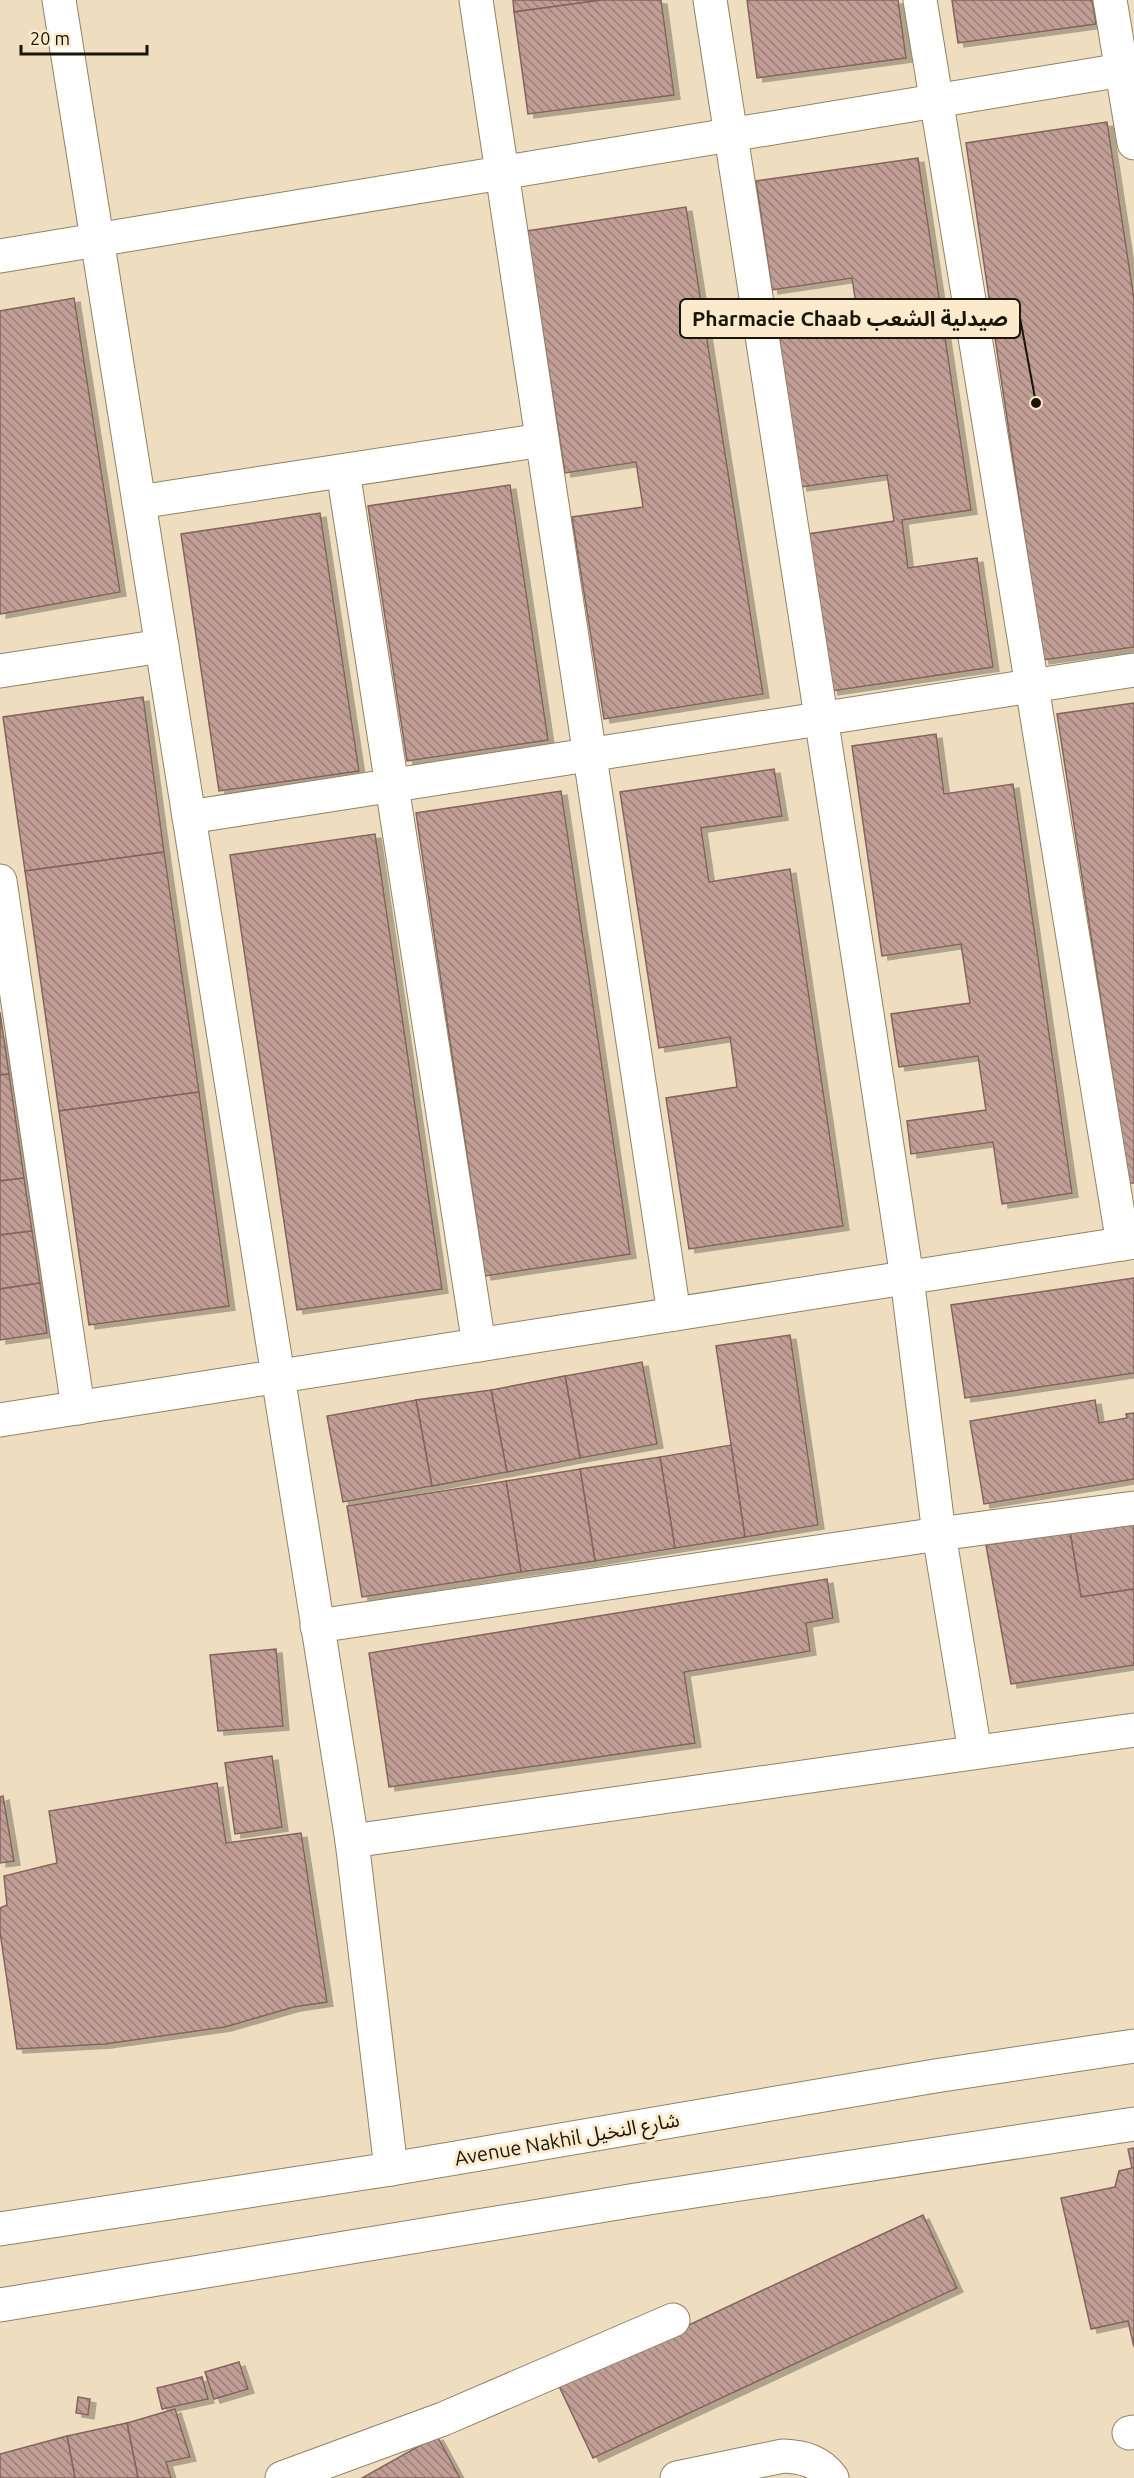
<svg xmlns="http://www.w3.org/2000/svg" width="1134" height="2478" viewBox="0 0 1134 2478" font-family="Ubuntu,'Noto Sans Arabic',sans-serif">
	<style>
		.building { fill: url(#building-back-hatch); stroke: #84645c; stroke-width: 1.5; filter: url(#shadow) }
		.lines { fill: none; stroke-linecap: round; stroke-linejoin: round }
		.street-casing { stroke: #908266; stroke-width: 35 }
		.secondary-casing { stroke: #908266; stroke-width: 35 }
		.street { stroke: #fff; stroke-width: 33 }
		.secondary { stroke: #fff; stroke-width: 33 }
		.labels { text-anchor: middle; stroke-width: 6; stroke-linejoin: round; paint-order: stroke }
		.street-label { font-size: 20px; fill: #1a1409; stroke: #fbebcc }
		.leader { fill: none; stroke: #1a1409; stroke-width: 2 }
		.callout-dot { fill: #1a1409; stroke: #fbebcc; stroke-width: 2 }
		.callout { fill: #fbebcc; stroke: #1a1409; stroke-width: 2 }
		.callout-label { font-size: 21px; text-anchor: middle; font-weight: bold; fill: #1a1409 }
	</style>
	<defs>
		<pattern id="building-back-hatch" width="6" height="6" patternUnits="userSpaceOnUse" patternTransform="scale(1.5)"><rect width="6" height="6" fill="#c19e95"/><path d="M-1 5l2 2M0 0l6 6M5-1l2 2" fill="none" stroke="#9c8078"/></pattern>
		<filter id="shadow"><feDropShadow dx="6" dy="4" stdDeviation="0" flood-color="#0004"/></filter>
	</defs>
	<rect width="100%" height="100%" fill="#eedebf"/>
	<!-- building -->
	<g class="building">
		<path d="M513 0H602L514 12Z"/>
		<path d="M602 0H661L674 95 528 114 514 12Z"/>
		<path d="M747 0H898L906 58 757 78Z"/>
		<path d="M952 0H1092L1096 24 958 43Z"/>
		<path d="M1107 122 1134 299V647L1043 660 966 143Z"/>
		<path d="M918 158 971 510 902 520 908 568 977 558 993 667 832 691 808 534 894 521 887 475 801 487 779 336 859 324 852 278 772 290 756 181Z"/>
		<path d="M686 207 763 694 604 719 572 517 643 507 636 462 565 473 527 231Z"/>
		<path d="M74 298 120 592 0 614V311Z"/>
		<path d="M510 485 548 740 407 761 368 506Z"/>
		<path d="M320 513 359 771 219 791 181 534Z"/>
		<path d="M143 697 164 852 25 871 3 717Z"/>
		<path d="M1134 703V1183H1129L1057 714Z"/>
		<path d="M936 734 944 794 1013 784 1072 1193 1002 1204 993 1142 911 1154 907 1121 986 1110 978 1056 899 1067 891 1014 970 1003 961 944 882 956 852 746Z"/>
		<path d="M774 769 782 816 701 828 709 882 790 869 843 1226 689 1249 666 1098 737 1087 730 1037 659 1048 620 792Z"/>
		<path d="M561 791 630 1254 485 1276 416 813Z"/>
		<path d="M375 834 442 1289 297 1310 230 855Z"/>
		<path d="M164 852 199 1092 59 1111 25 871Z"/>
		<path d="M0 1012 9 1074 0 1075Z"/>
		<path d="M9 1074 24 1178 0 1181V1075Z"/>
		<path d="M199 1092 229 1306 89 1325 59 1111Z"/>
		<path d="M24 1178 32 1231 0 1235V1181Z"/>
		<path d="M32 1231 40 1283 0 1289V1235Z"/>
		<path d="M1134 1278V1373L965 1398 951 1305Z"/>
		<path d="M40 1283 47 1333 0 1340V1289Z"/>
		<path d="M790 1335 818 1525 745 1537 716 1346Z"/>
		<path d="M642 1362 657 1444 580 1458 565 1376Z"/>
		<path d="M565 1376 580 1458 507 1472 491 1390Z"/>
		<path d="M491 1390 507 1472 432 1486 416 1400Z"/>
		<path d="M416 1400 432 1486 343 1502 327 1416Z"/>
		<path d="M1095 1400 1099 1423 1127 1418 1126 1414 1134 1413V1479L984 1504 970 1421Z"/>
		<path d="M731 1445 745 1537 675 1548 660 1457Z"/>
		<path d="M660 1457 675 1548 595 1561 580 1469Z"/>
		<path d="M580 1469 595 1561 521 1572 506 1481Z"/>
		<path d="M506 1481 521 1572 362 1597 347 1506Z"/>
		<path d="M1134 1523V1589L1081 1597 1070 1532Z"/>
		<path d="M1070 1532 1081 1597 1134 1589V1665L1011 1684 986 1545Z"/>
		<path d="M827 1579 833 1618 806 1623 810 1651 684 1672 695 1743 389 1787 369 1653Z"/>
		<path d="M276 1649 283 1726 218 1731 210 1655Z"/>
		<path d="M272 1756 282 1827 235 1834 225 1763Z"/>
		<path d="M217 1783 226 1843 301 1833 327 2002 294 2007 225 2027 105 2044 17 2049 0 1932V1908L7 1905 4 1876 57 1863 49 1811Z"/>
		<path d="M3 1796 14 1861 0 1863V1797Z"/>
		<path d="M1134 2148V2347L1128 2321 1091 2329 1061 2198 1115 2187 1119 2171 1132 2168 1128 2149Z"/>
		<path d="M923 2215 957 2288 593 2458 559 2386Z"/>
		<path d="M239 2362 248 2389 214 2399 205 2372Z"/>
		<path d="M202 2377 208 2399 162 2409 157 2388Z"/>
		<path d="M78 2397 90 2399 88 2415 76 2413Z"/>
		<path d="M175 2409 190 2457 166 2462 171 2478H138L127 2423Z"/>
		<path d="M127 2423 138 2478H75L67 2436Z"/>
		<path d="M67 2436 75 2478H0V2454Z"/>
		<path d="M437 2436 460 2478H362Z"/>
	</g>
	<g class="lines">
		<defs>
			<g id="street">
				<path d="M59 0 352 1841 391 2169"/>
				<path d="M476 0 674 1314"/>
				<path d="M710 0 867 1014 907 1278 939 1534 975 1752"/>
				<path d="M920 0 1123 1244"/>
				<path d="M1110 0 1134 143"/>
				<path d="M0 256 1134 68"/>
				<path d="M343 471 479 1345"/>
				<path d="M139 502 542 440"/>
				<path d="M0 671 162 646"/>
				<path d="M189 817 1134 670"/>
				<path d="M0 881 78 1408"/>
				<path d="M0 1420 1134 1242"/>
				<path d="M317 1626 939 1534 1134 1508"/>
				<path d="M352 1841 1134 1730"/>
				<path d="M1129 2433 1134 2432"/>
				<path d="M282 2478 443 2419 673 2320"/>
				<path d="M677 2478 783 2456C804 2457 819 2461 832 2478"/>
			</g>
			<g id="secondary">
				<path d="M0 2229 391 2169 935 2076 1134 2046"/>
				<path d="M0 2305 642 2199 1134 2124"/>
			</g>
		</defs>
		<!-- street casing -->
		<use href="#street" class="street-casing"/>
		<!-- secondary casing -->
		<use href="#secondary" class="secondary-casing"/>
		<!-- street -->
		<use href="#street" class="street"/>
		<!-- secondary -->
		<use href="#secondary" class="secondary"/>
	</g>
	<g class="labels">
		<!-- street labels -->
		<g class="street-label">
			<text transform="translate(567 2139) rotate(-10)" y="7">Avenue Nakhil شارع النخيل</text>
		</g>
	</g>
	<!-- callouts -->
	<path class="leader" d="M1036 403L1020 318"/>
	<circle class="callout-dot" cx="1036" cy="403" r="6"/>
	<rect class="callout" x="680" y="299" width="340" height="39" rx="6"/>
	<g class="callout-label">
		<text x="850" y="326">Pharmacie Chaab صيدلية الشعب</text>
	</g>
	<!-- scale -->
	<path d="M21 45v9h126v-9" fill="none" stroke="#1a1409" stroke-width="3"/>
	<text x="30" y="45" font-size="18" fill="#1a1409" stroke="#fbebcc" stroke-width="4.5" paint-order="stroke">20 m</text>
</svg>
